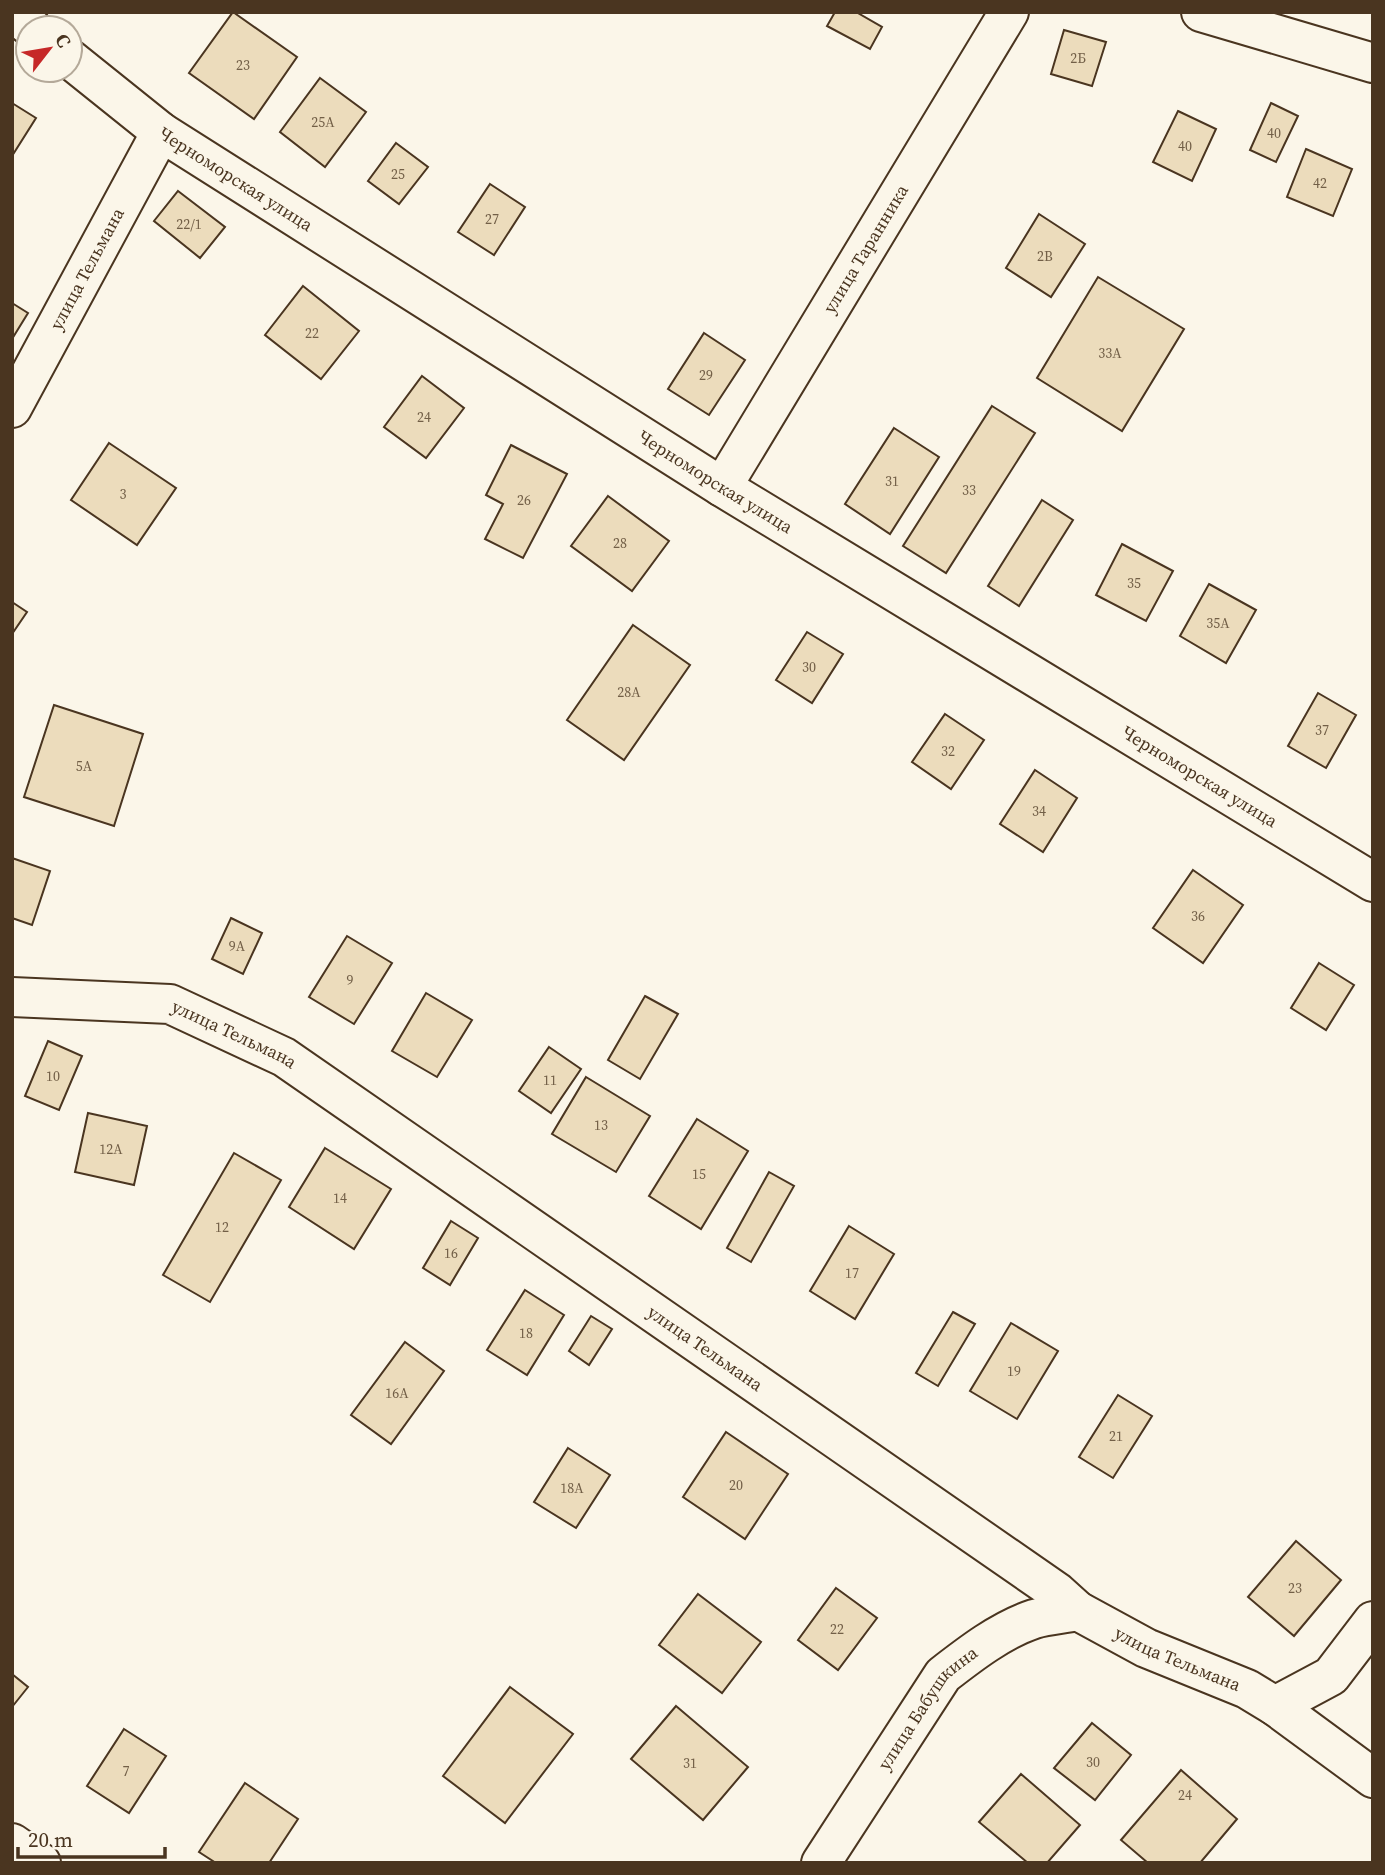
<svg xmlns="http://www.w3.org/2000/svg" width="1385" height="1875" viewBox="0 0 1385 1875" font-family="'Source Serif 4',serif">
	<style>
		.building { fill: #ecdcbc; stroke: #4a3520; stroke-width: 2 }
		.lines { fill: none; stroke-linecap: round; stroke-linejoin: round }
		.street-casing { stroke: #4a3520; stroke-width: 42 }
		.street { stroke: #fbf6e9; stroke-width: 38 }
		.labels { text-anchor: middle; stroke-width: 5; stroke-linejoin: round; paint-order: stroke }
		.number-label { font-size: 14px; fill: #725f47 }
		.street-label { font-size: 18px; fill: #4a3520; stroke: #fbf6e9 }
	</style>
	<rect width="100%" height="100%" fill="#fbf6e9"/>
	<!-- building -->
	<g class="building">
		<path d="M233 12 297 57 254 119 189 73Z"/>
		<path d="M835 12H856L882 27 870 49 827 26Z"/>
		<path d="M1064 30 1106 42 1092 86 1051 74Z"/>
		<path d="M320 78 366 112 325 167 280 132Z"/>
		<path d="M12 103 36 118 12 156Z"/>
		<path d="M1271 103 1298 116 1276 162 1250 150Z"/>
		<path d="M1178 111 1216 129 1192 181 1153 162Z"/>
		<path d="M396 143 428 167 399 204 368 181Z"/>
		<path d="M1306 149 1352 169 1333 216 1287 197Z"/>
		<path d="M490 184 525 207 494 255 458 232Z"/>
		<path d="M178 191 225 227 200 258 154 221Z"/>
		<path d="M1039 214 1085 244 1051 297 1006 268Z"/>
		<path d="M1098 277 1184 329 1122 431 1037 378Z"/>
		<path d="M303 286 359 331 321 379 265 335Z"/>
		<path d="M12 303 28 313 12 339Z"/>
		<path d="M704 333 745 360 709 415 668 389Z"/>
		<path d="M422 376 464 408 426 458 384 427Z"/>
		<path d="M992 406 1035 433 946 573 903 546Z"/>
		<path d="M894 428 939 457 890 534 845 504Z"/>
		<path d="M109 443 176 488 137 545 71 500Z"/>
		<path d="M511 445 567 474 523 558 485 539 503 504 486 495Z"/>
		<path d="M608 496 669 541 632 591 571 546Z"/>
		<path d="M1042 500 1073 520 1019 606 988 586Z"/>
		<path d="M1122 544 1173 571 1146 621 1096 595Z"/>
		<path d="M1209 584 1256 610 1226 663 1180 636Z"/>
		<path d="M12 602 27 612 12 634Z"/>
		<path d="M633 625 690 665 624 760 567 720Z"/>
		<path d="M807 632 843 654 812 703 776 680Z"/>
		<path d="M1318 693 1356 715 1326 768 1288 746Z"/>
		<path d="M54 705 143 734 114 826 24 797Z"/>
		<path d="M945 714 984 740 951 789 912 762Z"/>
		<path d="M1035 770 1077 798 1043 852 1000 824Z"/>
		<path d="M12 858 50 871 32 925 12 918Z"/>
		<path d="M1193 870 1243 905 1203 963 1153 928Z"/>
		<path d="M231 918 262 933 243 974 212 959Z"/>
		<path d="M347 936 392 963 354 1024 309 997Z"/>
		<path d="M1319 963 1354 985 1326 1030 1291 1008Z"/>
		<path d="M426 993 472 1020 437 1077 392 1051Z"/>
		<path d="M645 996 678 1014 640 1079 608 1060Z"/>
		<path d="M48 1041 82 1056 59 1110 25 1096Z"/>
		<path d="M549 1047 581 1069 551 1113 519 1091Z"/>
		<path d="M586 1077 650 1116 616 1172 552 1134Z"/>
		<path d="M88 1113 147 1126 134 1185 75 1172Z"/>
		<path d="M697 1119 748 1151 701 1229 649 1196Z"/>
		<path d="M325 1148 391 1189 354 1249 289 1207Z"/>
		<path d="M234 1153 281 1180 210 1302 163 1275Z"/>
		<path d="M769 1172 794 1186 751 1262 727 1248Z"/>
		<path d="M451 1221 478 1238 450 1285 423 1268Z"/>
		<path d="M849 1226 894 1254 855 1319 810 1291Z"/>
		<path d="M525 1290 564 1315 527 1375 487 1350Z"/>
		<path d="M953 1312 975 1324 938 1386 916 1373Z"/>
		<path d="M591 1316 612 1329 589 1365 569 1351Z"/>
		<path d="M1011 1323 1058 1351 1017 1419 970 1391Z"/>
		<path d="M405 1342 444 1371 391 1444 351 1415Z"/>
		<path d="M1118 1395 1152 1416 1113 1478 1079 1457Z"/>
		<path d="M726 1432 788 1474 745 1539 683 1497Z"/>
		<path d="M568 1448 610 1475 576 1528 534 1502Z"/>
		<path d="M1296 1541 1341 1580 1294 1636 1248 1597Z"/>
		<path d="M836 1588 877 1618 838 1670 798 1640Z"/>
		<path d="M698 1594 761 1642 722 1693 659 1645Z"/>
		<path d="M12 1674 28 1687 12 1707Z"/>
		<path d="M510 1687 573 1734 505 1823 443 1776Z"/>
		<path d="M676 1706 748 1767 703 1820 631 1759Z"/>
		<path d="M1092 1723 1131 1755 1095 1800 1054 1768Z"/>
		<path d="M124 1729 166 1756 129 1813 87 1786Z"/>
		<path d="M1181 1770 1237 1819 1200 1863H1148L1121 1840Z"/>
		<path d="M1021 1774 1080 1825 1047 1863H1028L979 1822Z"/>
		<path d="M245 1783 298 1819 269 1863H216L199 1852Z"/>
	</g>
	<g class="lines">
		<defs>
			<g id="street">
				<path d="M12 12 32 28"/>
				<path d="M1201 12 1373 63"/>
				<path id="s1" d="M70 59 161 132 722 487 1373 882"/>
				<path id="s2" d="M12 408 161 132"/>
				<path id="s3" d="M722 487 1009 12"/>
				<path id="s4" d="M12 997 170 1004 284 1057 1057 1592 1078 1611 1146 1648 1247 1689 1275 1706 1373 1778"/>
				<path d="M1275 1706 1331 1676 1373 1621"/>
				<path d="M12 1843 41 1863"/>
				<path id="s5" d="M821 1863 943 1675C970 1654 1001 1630 1034 1619 1048 1615 1064 1614 1078 1611"/>
			</g>
		</defs>
		<!-- street casing -->
		<use href="#street" class="street-casing"/>
		<!-- street -->
		<use href="#street" class="street"/>
	</g>
	<g class="labels">
		<!-- number labels -->
		<g class="number-label">
			<text x="1078" y="63">2Б</text>
			<text x="243" y="70">23</text>
			<text x="323" y="127">25А</text>
			<text x="1274" y="138">40</text>
			<text x="1185" y="151">40</text>
			<text x="398" y="179">25</text>
			<text x="1320" y="188">42</text>
			<text x="492" y="224">27</text>
			<text x="189" y="229">22/1</text>
			<text x="1045" y="261">2В</text>
			<text x="312" y="338">22</text>
			<text x="1110" y="358">33А</text>
			<text x="706" y="380">29</text>
			<text x="424" y="422">24</text>
			<text x="892" y="486">31</text>
			<text x="969" y="495">33</text>
			<text x="123" y="499">3</text>
			<text x="524" y="505">26</text>
			<text x="620" y="548">28</text>
			<text x="1134" y="588">35</text>
			<text x="1218" y="628">35А</text>
			<text x="809" y="672">30</text>
			<text x="629" y="697">28А</text>
			<text x="1322" y="735">37</text>
			<text x="948" y="756">32</text>
			<text x="84" y="771">5А</text>
			<text x="1039" y="816">34</text>
			<text x="1198" y="921">36</text>
			<text x="237" y="951">9А</text>
			<text x="350" y="985">9</text>
			<text x="53" y="1081">10</text>
			<text x="550" y="1085">11</text>
			<text x="601" y="1130">13</text>
			<text x="111" y="1154">12А</text>
			<text x="699" y="1179">15</text>
			<text x="340" y="1203">14</text>
			<text x="222" y="1232">12</text>
			<text x="451" y="1258">16</text>
			<text x="852" y="1278">17</text>
			<text x="526" y="1338">18</text>
			<text x="1014" y="1376">19</text>
			<text x="397" y="1398">16А</text>
			<text x="1116" y="1441">21</text>
			<text x="736" y="1490">20</text>
			<text x="572" y="1493">18А</text>
			<text x="1295" y="1593">23</text>
			<text x="837" y="1634">22</text>
			<text x="1093" y="1767">30</text>
			<text x="690" y="1768">31</text>
			<text x="126" y="1776">7</text>
			<text x="1185" y="1800">24</text>
		</g>
		<!-- street labels -->
		<g class="street-label">
			<text dy="6" stroke="none"><textPath href="#s1" startOffset="205">Черноморская улица</textPath></text>
			<text dy="6" stroke="none"><textPath href="#s3" startOffset="278">улица Таранника</textPath></text>
			<text dy="6" stroke="none"><textPath href="#s2" startOffset="158">улица Тельмана</textPath></text>
			<text dy="6" stroke="none"><textPath href="#s1" startOffset="772">Черноморская улица</textPath></text>
			<text dy="6" stroke="none"><textPath href="#s1" startOffset="1339">Черноморская улица</textPath></text>
			<text dy="6" stroke="none"><textPath href="#s4" startOffset="229">улица Тельмана</textPath></text>
			<text dy="6" stroke="none"><textPath href="#s4" startOffset="796">улица Тельмана</textPath></text>
			<text dy="6" stroke="none"><textPath href="#s4" startOffset="1363">улица Тельмана</textPath></text>
			<text dy="6" stroke="none"><textPath href="#s5" startOffset="189">улица Бабушкина</textPath></text>
		</g>
	</g>
	<!-- border -->
	<rect width="1385" height="1875" fill="none" stroke="#4a3520" stroke-width="28"/>
	<!-- north arrow -->
	<g transform="translate(49 49) rotate(59)"><circle r="33" fill="#fbf6e9" stroke="#b4a999" stroke-width="2"/>
	<path d="M0-5L12 26L0 18L-12 26Z" fill="#c62828"/>
	<text y="-10" font-size="19" font-weight="bold" text-anchor="middle" fill="#4a3520">С</text>
	</g>
	<!-- scale -->
	<path d="M18 1847v10h147v-10" fill="none" stroke="#4a3520" stroke-width="3.5"/>
	<text x="28" y="1847" font-size="21" fill="#4a3520" stroke="#fbf6e9" stroke-width="5" paint-order="stroke">20 m</text>
</svg>
